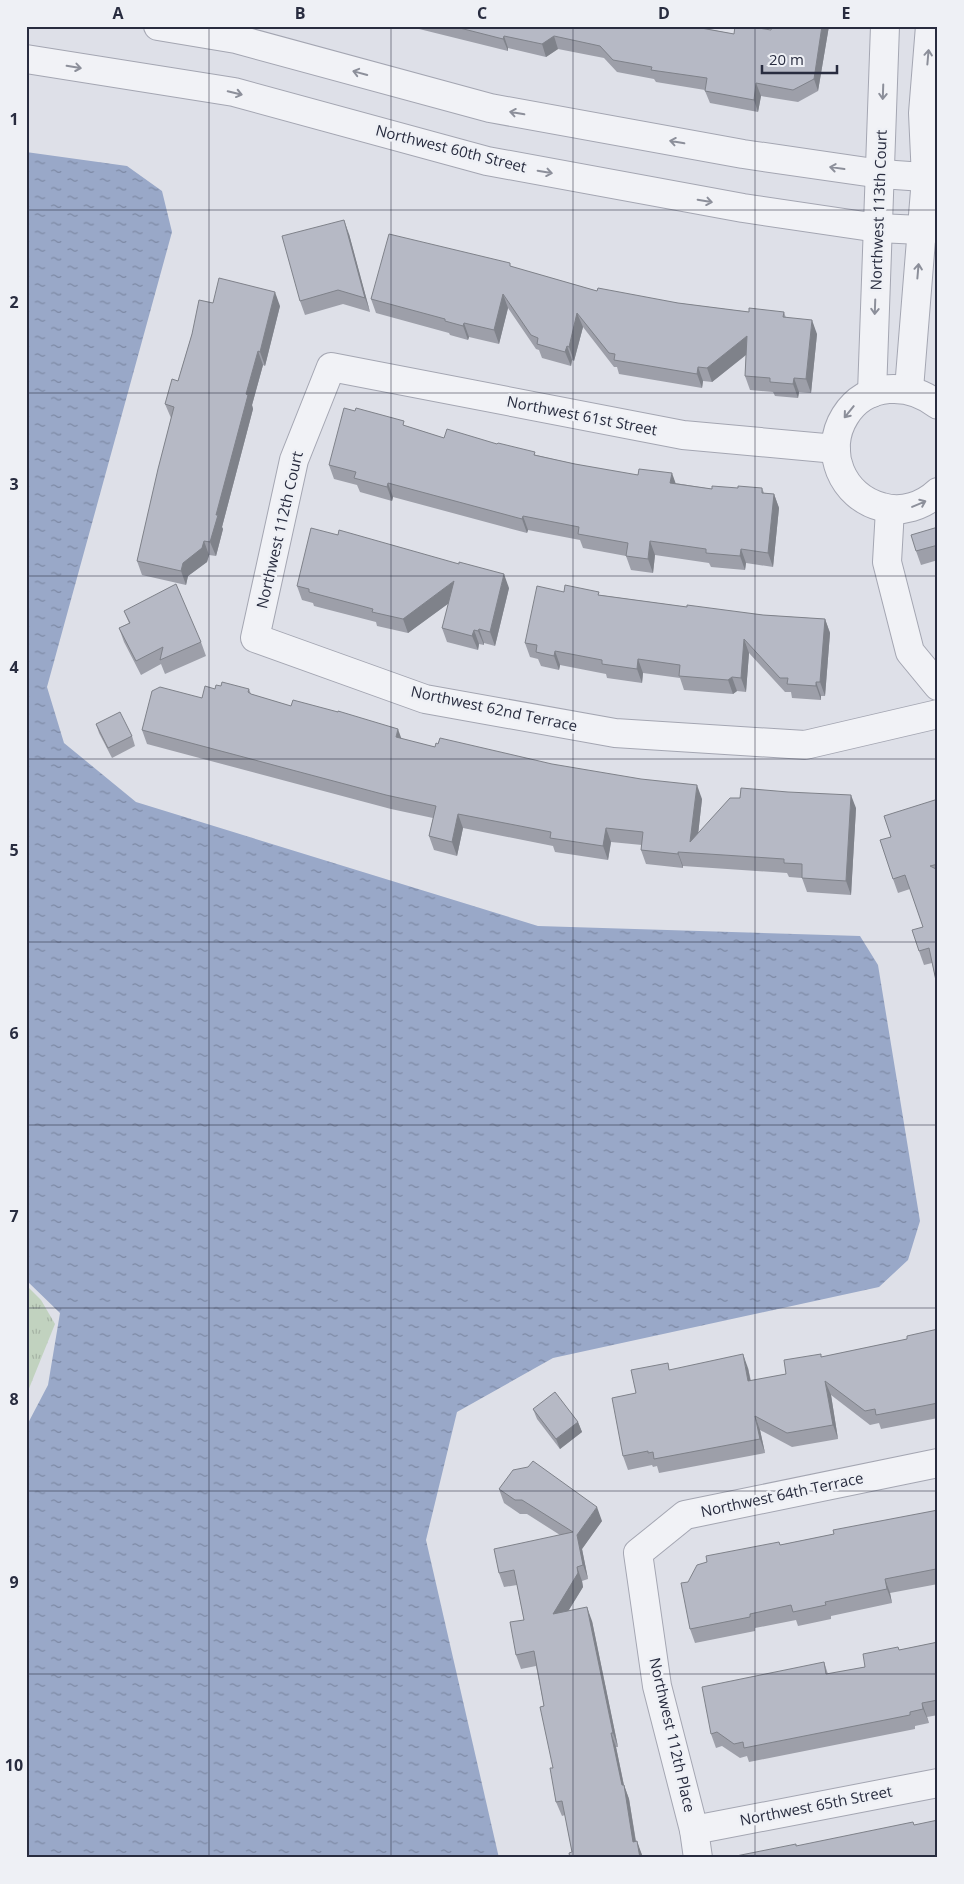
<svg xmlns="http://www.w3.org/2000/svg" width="964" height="1884" viewBox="0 0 964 1884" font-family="'Open Sans',sans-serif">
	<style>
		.grass { fill: url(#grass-tufts) }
		.water { fill: url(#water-ripples) }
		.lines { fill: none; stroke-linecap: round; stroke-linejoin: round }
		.minor-casing { stroke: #a4a6b2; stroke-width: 30 }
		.minor { stroke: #f1f2f6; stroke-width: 28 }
		.wall { fill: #9d9fa9 }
		.shaded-wall { fill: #7f828a }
		.building { fill: #b6b9c5; stroke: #7f828a }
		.oneway { stroke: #8c8f9a }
		.grid { fill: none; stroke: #282c3f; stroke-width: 1; stroke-opacity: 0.55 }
		.labels { text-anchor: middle; stroke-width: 5; stroke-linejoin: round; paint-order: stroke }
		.street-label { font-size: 15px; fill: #282c3f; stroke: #eef0f5 }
		.neatline { fill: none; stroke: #282c3f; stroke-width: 2 }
		.grid-label { font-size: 16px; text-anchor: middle; font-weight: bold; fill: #282c3f }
	</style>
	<defs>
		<pattern id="grass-tufts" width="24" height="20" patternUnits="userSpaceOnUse" patternTransform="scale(1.25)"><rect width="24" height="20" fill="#c1d2bf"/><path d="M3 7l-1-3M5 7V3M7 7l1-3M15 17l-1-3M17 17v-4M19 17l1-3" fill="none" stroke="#a6b4a5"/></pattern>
		<pattern id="water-ripples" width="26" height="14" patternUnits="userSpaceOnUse" patternTransform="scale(1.25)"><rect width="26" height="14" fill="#99a8c8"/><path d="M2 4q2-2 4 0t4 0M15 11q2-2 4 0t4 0" fill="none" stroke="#7d89a4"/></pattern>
	</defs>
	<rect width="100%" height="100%" fill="#dee0e8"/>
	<!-- grass -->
	<path class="grass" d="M26 1285 41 1300 55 1324 26 1396Z"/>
	<!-- water -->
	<path class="water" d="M26 152 127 166 162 191 172 232 47 687 64 743 136 802 538 926 860 936 878 965 920 1221 908 1260 879 1287 553 1358 457 1412 426 1540 499 1858H26V1427L48 1385 60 1313 26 1280Z"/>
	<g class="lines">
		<defs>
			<g id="minor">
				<path d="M158 26 236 39 490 108 743 154 881 174 938 178"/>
				<path d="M26 59 234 92 487 161 743 208 878 228 921 230 938 228"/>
				<path d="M909 389 926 178 923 113 930 26"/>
				<path d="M872 393 885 26"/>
				<path d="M938 405C909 382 866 382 845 416 823 451 842 497 882 507 902 513 923 506 938 492"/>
				<path d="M836 449 683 435 331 367 294 460 255 638 425 699 615 733 805 745 938 714"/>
				<path d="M890 509 887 562 910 652 938 686"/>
				<path d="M694 1830 938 1783"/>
				<path d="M698 1858 694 1830 657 1686 638 1553 685 1515 938 1463"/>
			</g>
		</defs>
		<!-- minor casing -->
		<use href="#minor" class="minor-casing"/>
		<!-- minor -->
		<use href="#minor" class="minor"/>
	</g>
	<!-- wall -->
	<g class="wall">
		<path d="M407 26H693L734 34 771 30 772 26H829L818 91 798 102 761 96 758 112 710 103 705 91V90L656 82 654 79 617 72 604 58 558 49 546 57 508 48V51Z"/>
		<path d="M349 234 370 312 343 304 305 315 300 301Z"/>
		<path d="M512 267 597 291 678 303 749 312H784L786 318 817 334 811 393 799 392 798 398 775 396 773 392 750 390 745 376 746 355 712 382 703 381 702 388 619 374 617 367H614L583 327 574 361 572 360 571 366 542 358 539 350 536 349 508 308 499 344 469 337 468 340 450 335 449 333 376 313 371 299Z"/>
		<path d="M213 303 280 306 265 366 263 365 252 405 253 409 222 527 223 529 216 556 209 555 207 562 188 576 186 585 142 575 137 561 171 418 165 404 178 381 192 334Z"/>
		<path d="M406 426 444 438 497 444 536 455 575 464 675 483 712 489 762 488 764 493 774 494 779 508 773 567 746 563 745 570 711 567 709 563 655 555 653 573 631 570 626 556 583 548 580 540 528 530 527 533 393 497 392 501 360 492 357 485 334 479 329 465Z"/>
		<path d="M938 527V560L921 565 916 551Z"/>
		<path d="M297 586 509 588 495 646 484 643V645L479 644 478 650 447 642 442 628 449 603 408 633 377 626 376 622 314 606 313 603 302 600Z"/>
		<path d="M564 592 600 595 687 607 763 615 825 619 830 633 825 696H821V700L792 698 791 692H785L749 653 746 692 737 691 733 694 684 690 680 678 643 673 642 683 607 678 606 674 560 665 559 670 541 666 538 659 530 657 525 643Z"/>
		<path d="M124 611 201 642 206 656 165 674 161 664 141 675 124 642 119 628 129 623Z"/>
		<path d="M221 686 249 689 251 694 402 739 435 747 702 799 698 834 856 808 851 895 807 892 802 878 789 877 787 873 683 866V868L646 864 641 850 642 845 611 842 608 860 555 852 553 846 463 828 457 856 434 850 429 836 433 818 391 809 147 744 142 730 202 698 215 689Z"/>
		<path d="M96 724 132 736 135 746 112 758 99 733Z"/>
		<path d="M938 799V990L932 963 924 965 919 951 923 927 910 889 898 893 893 879 891 837Z"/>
		<path d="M938 1329V1418L881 1429 879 1423 870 1425 831 1395 838 1439 792 1447 760 1430 765 1453 659 1473 657 1466 653 1467 652 1465 628 1470 623 1456 636 1393 670 1370 748 1368 751 1381 786 1374 822 1357 907 1339Z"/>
		<path d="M533 1409 578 1422 582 1432 560 1449 537 1419Z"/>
		<path d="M499 1489 602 1521 582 1549 588 1579 582 1581 583 1587 568 1611 592 1621 618 1747H616L624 1785 629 1799 636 1841 642 1855 572 1852 565 1815 562 1816 556 1802 553 1768 544 1706 536 1666 521 1669 516 1655 524 1620 517 1585 504 1587 499 1573 560 1535 527 1514H520L504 1503Z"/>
		<path d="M938 1510V1584L890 1593 892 1603 831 1616V1619L798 1626 796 1620 755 1628V1631L695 1643 690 1629 688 1582 780 1545 834 1534Z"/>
		<path d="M938 1642V1715L927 1717 929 1723 915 1726V1729L749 1762 747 1756 740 1758 722 1746 716 1748 711 1734 824 1662 828 1674 865 1667 899 1650Z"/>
	</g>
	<!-- shaded-wall -->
	<g class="shaded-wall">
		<path d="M822 26H829L818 91 814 79Z"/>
		<path d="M504 36 508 48V51L503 39Z"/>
		<path d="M554 36 558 49 546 57 542 44Z"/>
		<path d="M756 83 761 96 758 112 754 100Z"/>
		<path d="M344 220 349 234 370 312 365 298Z"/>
		<path d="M275 292 280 306 265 366 260 352Z"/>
		<path d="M503 294 508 308 499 344 494 330Z"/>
		<path d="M577 313 583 327 574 361 569 347Z"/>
		<path d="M812 320 817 334 811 393 806 379Z"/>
		<path d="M464 323 469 337 468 340 463 326Z"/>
		<path d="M747 336 752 350 712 382 707 368Z"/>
		<path d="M567 346 572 360 571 366 565 352Z"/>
		<path d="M258 351 263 365 252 405 253 409 222 527 223 529 216 556 210 542 216 515 246 394Z"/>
		<path d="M698 367 703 381 702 388 697 374Z"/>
		<path d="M794 378 799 392 798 398 793 384Z"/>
		<path d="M672 473 677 487 670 483Z"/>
		<path d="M388 483 393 497 392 501 387 487Z"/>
		<path d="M774 494 779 508 773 567 768 553Z"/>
		<path d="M523 516 528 530 527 533 522 519Z"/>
		<path d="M204 541 209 555 207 562 188 576 186 585 181 571 183 563Z"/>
		<path d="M650 541 655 555 653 573 648 559Z"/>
		<path d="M741 549 746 563 745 570 740 556Z"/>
		<path d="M504 574 509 588 495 646 490 632Z"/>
		<path d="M454 581 460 595 408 633 403 619Z"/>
		<path d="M825 619 830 633 825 696 820 682Z"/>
		<path d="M479 629 484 643V645L478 631Z"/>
		<path d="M474 630 479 644 478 650 472 636Z"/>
		<path d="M744 639 749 653 746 692 741 678Z"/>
		<path d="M555 651 560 665 559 670 554 656Z"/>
		<path d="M638 659 643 673 642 683 637 669Z"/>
		<path d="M732 677 737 691 733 694 728 680Z"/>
		<path d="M816 682 821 696V700L816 686Z"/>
		<path d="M398 729 403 743 396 737Z"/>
		<path d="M697 785 702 799 696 853 690 842Z"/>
		<path d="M851 795 856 808 851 895 846 881Z"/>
		<path d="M458 814 463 828 457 856 452 842Z"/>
		<path d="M606 828 611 842 608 860 603 846Z"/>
		<path d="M678 852 683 866V868L678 854Z"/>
		<path d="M743 1354 748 1368 753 1395 748 1381Z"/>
		<path d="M825 1381 831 1395 838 1439 833 1425Z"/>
		<path d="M755 1416 760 1430 765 1453 760 1439Z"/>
		<path d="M578 1422 582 1432 560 1449 556 1439Z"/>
		<path d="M597 1507 602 1521 582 1549 588 1579 583 1565 577 1535Z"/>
		<path d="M577 1567 582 1581 583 1587 558 1628 553 1614Z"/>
		<path d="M885 1579 890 1593 892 1603 887 1589Z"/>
		<path d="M587 1607 592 1621 618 1747 613 1733Z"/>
		<path d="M922 1703 927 1717 929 1723 923 1709Z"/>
		<path d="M611 1733 616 1747 624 1786V1785L629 1799 638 1856 633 1842Z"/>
		<path d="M637 1841 642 1855V1858H640Z"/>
	</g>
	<!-- building -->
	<g class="building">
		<path d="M452 26H690L734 34 735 26H746L771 30 772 26H822L814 79 793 90 756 83 754 100 705 91 707 78 651 70 652 67 613 60 600 46 554 36 542 44 504 36 503 39Z"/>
		<path d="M344 220 365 298 338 290 300 301 282 236Z"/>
		<path d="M389 234 510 263V266L597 291 598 288 678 303 749 312V308L784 312 783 317 812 320 806 379 794 378 793 384 770 382V378L745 376 747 336 707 368 698 367 697 374 614 360 615 354 609 353 577 313 569 347 567 346 565 352 537 344 538 338 531 335 503 294 494 330 464 323 463 326 445 321V319L371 299Z"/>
		<path d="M219 278 275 292 260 352 258 351 246 394 248 395 216 515H218L210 542 204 541 202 548 183 563 181 571 137 561 158 469 174 407 165 404 172 379 178 381 192 334 199 300 213 303Z"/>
		<path d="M344 408 355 411 356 408 404 421 403 425 444 438 447 429 497 444 498 443 535 452 534 455 575 464 638 475 639 469 672 473 670 483 712 489V486L738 488V486L762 488V493L774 494 768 553 741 549 740 556 706 553V549L650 541 648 559 626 556 628 543 578 534 579 527 523 516 522 519 388 483 387 487 354 478 356 472 329 465Z"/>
		<path d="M938 527V545L916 551 911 535Z"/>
		<path d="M311 528 338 535 339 530 459 564V562L504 574 490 632 479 629 478 631 474 630 472 636 442 628 454 581 403 619 372 612 373 609 309 592V589L297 586Z"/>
		<path d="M176 584 201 642 160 660 163 647 136 661 119 628 130 623 124 611Z"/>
		<path d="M565 585 599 592 598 595 687 607V605L763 615 825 619 820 682H816V686L787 684 788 678H780L744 639 741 678 732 677 728 680 679 676 680 665 638 659 637 669 602 664V660L555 651 554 656 536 652 537 645 525 643 537 586 564 592Z"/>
		<path d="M222 682 249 689 248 692 251 694 291 706 293 700 338 712V711L398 729 396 737 435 747 436 743 438 744 440 738 552 764 641 779 697 785 690 842 730 798H740L741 788 788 792 851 795 846 881 802 878V864L784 863V859L678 852V854L641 850 643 832 606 828 603 846 550 838 551 832 458 814 452 842 429 836 436 806 386 795 142 730 152 691 160 687 202 698 205 686 215 689 216 685 221 686Z"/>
		<path d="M120 712 132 736 108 748 96 724Z"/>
		<path d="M938 799V864L930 866 938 870V990L929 948 919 951 912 930 923 927 905 875 893 879 880 840 891 837 884 816Z"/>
		<path d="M938 1329V1403L876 1415 875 1409 865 1411 825 1381 833 1425 787 1433 755 1416 760 1439 654 1459 653 1452 648 1453V1451L623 1456 612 1398 636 1393 631 1370 668 1363 669 1370 743 1354 748 1381 786 1374 784 1360 821 1354V1357L907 1339V1336Z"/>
		<path d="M555 1392 578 1422 556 1439 533 1409Z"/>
		<path d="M533 1461 597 1507 577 1535 583 1565 577 1567 578 1573 553 1614 587 1607 613 1733H611L622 1785H624L633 1842 637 1841 640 1858H570L569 1853 572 1852 562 1801 556 1802 550 1768H553L540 1707 544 1706 534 1651 516 1655 510 1622 524 1620 514 1570 499 1573 494 1549 573 1532 522 1500H515L499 1489 513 1470 528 1467Z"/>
		<path d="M938 1510V1579L936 1569 885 1579 887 1589 825 1602 826 1605 793 1612 791 1605 750 1614V1617L690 1629 681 1583 688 1582 697 1565 707 1562 706 1556 779 1542 780 1545 834 1534 833 1530Z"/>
		<path d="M938 1642V1700L922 1703 923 1709 910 1712V1715L744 1748 743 1742 734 1744 717 1732 711 1734 702 1687 824 1662 826 1674 865 1667 863 1654 898 1647 899 1650Z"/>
		<path d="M938 1820V1858H736V1856L796 1844V1846L913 1822 914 1825Z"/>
	</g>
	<!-- one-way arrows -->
	<defs><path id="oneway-shaft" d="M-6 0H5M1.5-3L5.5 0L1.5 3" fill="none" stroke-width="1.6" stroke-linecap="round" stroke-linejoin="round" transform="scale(1.25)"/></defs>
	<g class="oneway">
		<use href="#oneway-shaft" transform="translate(928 57) rotate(-85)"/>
		<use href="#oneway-shaft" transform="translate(74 67) rotate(9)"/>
		<use href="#oneway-shaft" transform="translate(360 73) rotate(-165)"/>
		<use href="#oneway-shaft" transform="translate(883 92) rotate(92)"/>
		<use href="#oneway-shaft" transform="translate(235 93) rotate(13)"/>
		<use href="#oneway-shaft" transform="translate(517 113) rotate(-170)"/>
		<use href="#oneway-shaft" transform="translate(677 142) rotate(-170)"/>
		<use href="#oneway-shaft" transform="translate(837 168) rotate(-172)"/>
		<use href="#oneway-shaft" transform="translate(545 172) rotate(10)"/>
		<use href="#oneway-shaft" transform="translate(705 201) rotate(10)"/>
		<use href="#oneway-shaft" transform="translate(918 271) rotate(-85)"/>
		<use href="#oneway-shaft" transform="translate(875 307) rotate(92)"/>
		<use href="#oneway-shaft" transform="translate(849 412) rotate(129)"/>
		<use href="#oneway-shaft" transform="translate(919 504) rotate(-23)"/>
	</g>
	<!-- grid -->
	<path class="grid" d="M209 26V1858M391 26V1858M573 26V1858M755 26V1858M26 210H938M26 393H938M26 576H938M26 759H938M26 942H938M26 1125H938M26 1308H938M26 1491H938M26 1674H938"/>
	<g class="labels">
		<!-- street labels -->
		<g class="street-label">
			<text transform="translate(451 149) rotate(14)" y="5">Northwest 60th Street</text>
			<text transform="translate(879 210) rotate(-88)" y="5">Northwest 113th Court</text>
			<text transform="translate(582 416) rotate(11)" y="5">Northwest 61st Street</text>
			<text transform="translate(280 530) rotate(-77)" y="5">Northwest 112th Court</text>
			<text transform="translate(494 709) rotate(12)" y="5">Northwest 62nd Terrace</text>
			<text transform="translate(782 1495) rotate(-12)" y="5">Northwest 64th Terrace</text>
			<text transform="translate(672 1735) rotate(77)" y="5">Northwest 112th Place</text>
			<text transform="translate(816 1806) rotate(-11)" y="5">Northwest 65th Street</text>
		</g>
	</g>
	<!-- border -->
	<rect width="964" height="1884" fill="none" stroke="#eef0f5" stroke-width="55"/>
	<!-- scale -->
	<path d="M762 65v8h75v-8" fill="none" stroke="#282c3f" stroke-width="2.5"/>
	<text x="769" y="65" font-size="15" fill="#282c3f" stroke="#eef0f5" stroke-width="4" paint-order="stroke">20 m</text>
	<rect x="28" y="28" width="908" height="1828" class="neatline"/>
	<g class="grid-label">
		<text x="118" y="19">A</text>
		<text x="300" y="19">B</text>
		<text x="482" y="19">C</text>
		<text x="664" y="19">D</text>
		<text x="846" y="19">E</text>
		<text x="14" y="125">1</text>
		<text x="14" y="308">2</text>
		<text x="14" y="490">3</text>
		<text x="14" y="673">4</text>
		<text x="14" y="856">5</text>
		<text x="14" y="1039">6</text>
		<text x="14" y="1222">7</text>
		<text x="14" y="1405">8</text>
		<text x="14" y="1588">9</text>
		<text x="14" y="1771">10</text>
	</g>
</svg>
